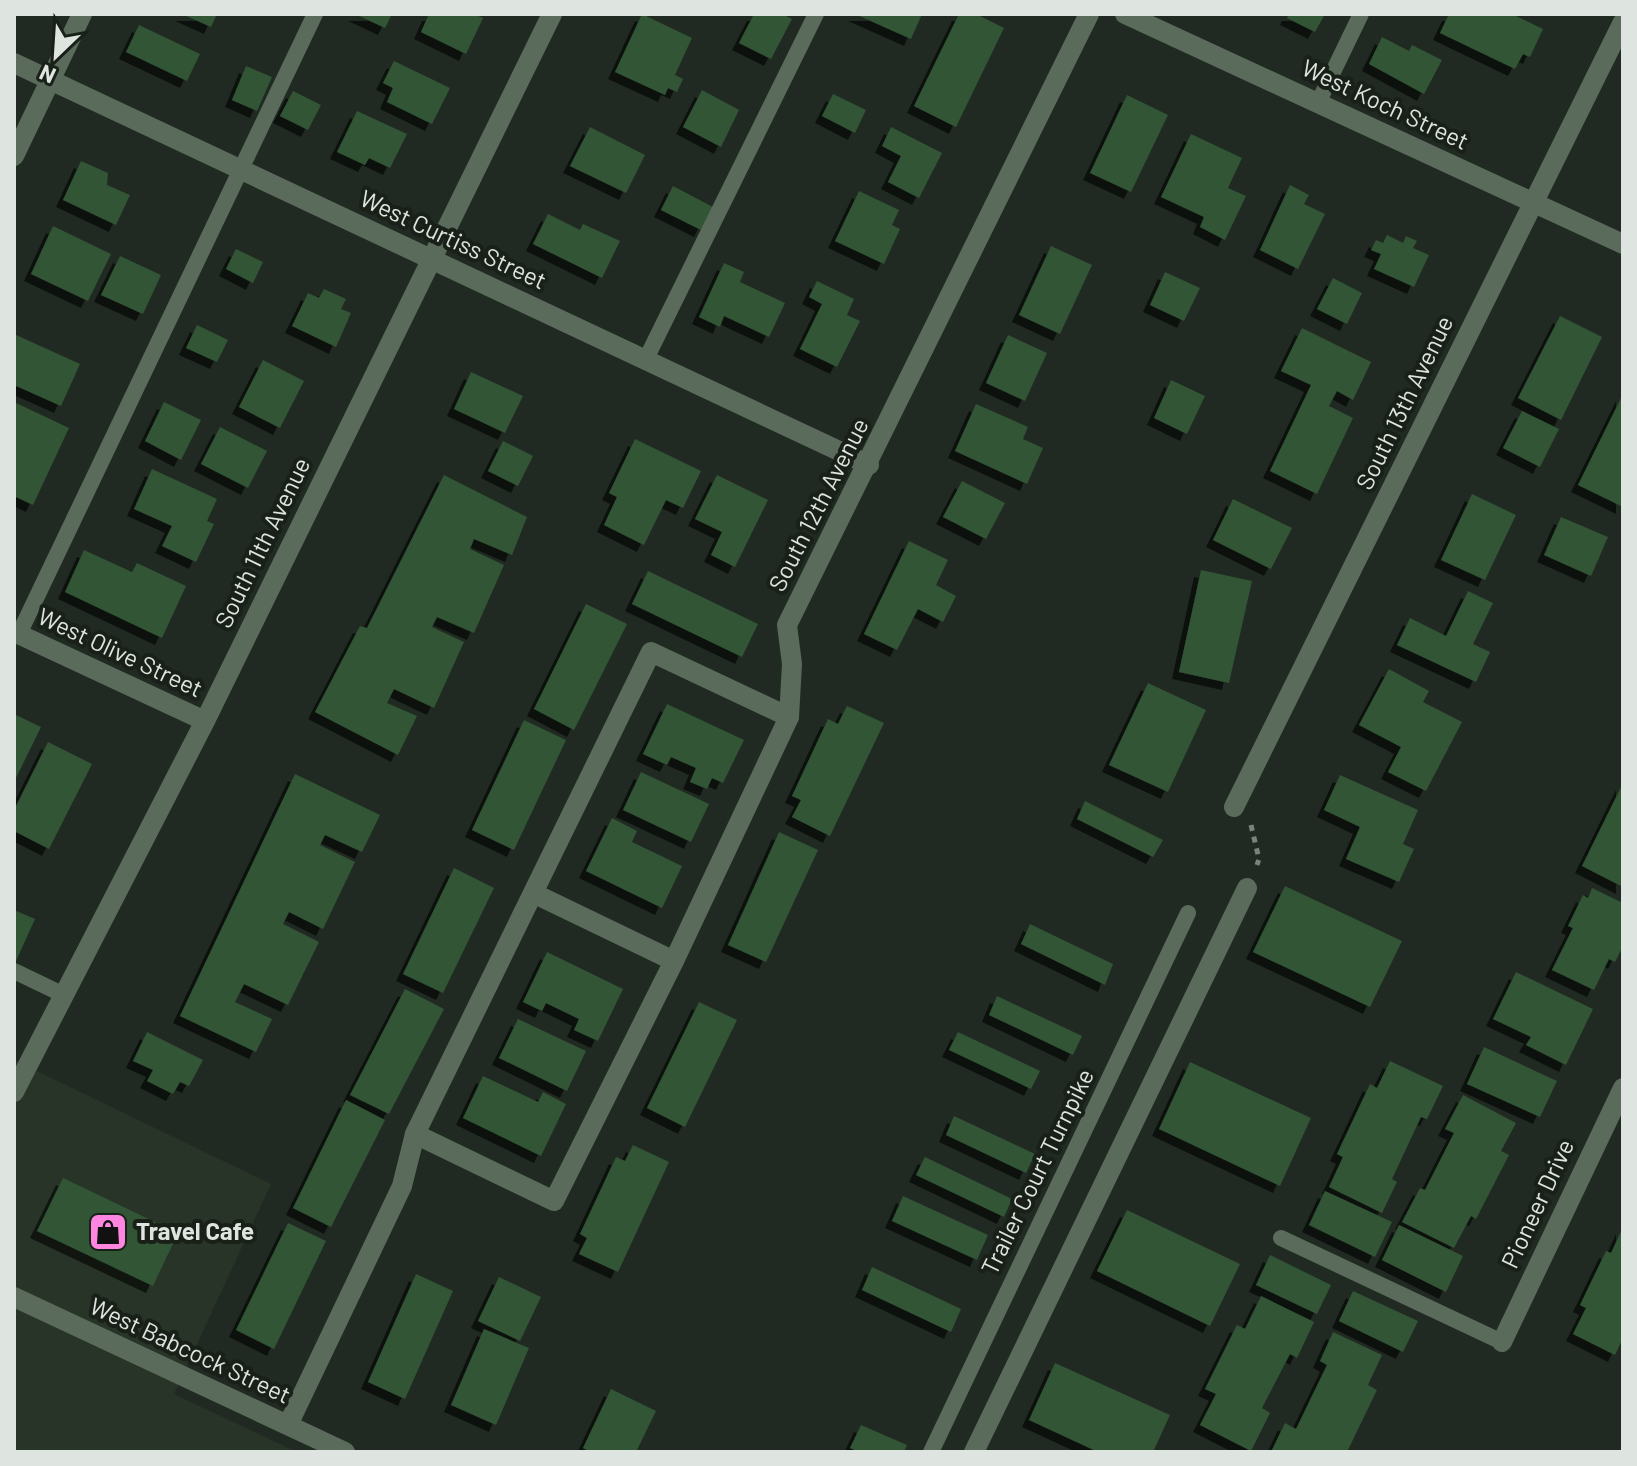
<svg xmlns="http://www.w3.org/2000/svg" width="1637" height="1466" viewBox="0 0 1637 1466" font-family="Barlow,sans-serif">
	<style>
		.built { fill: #273427 }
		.building { fill: #315434; filter: url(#shadow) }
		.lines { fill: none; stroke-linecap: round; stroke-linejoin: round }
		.path { stroke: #7a827b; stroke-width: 5; stroke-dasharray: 6 6; stroke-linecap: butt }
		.service { stroke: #5a6a5b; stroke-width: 16 }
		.minor { stroke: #5a6a5b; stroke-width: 20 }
		.tertiary { stroke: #5a6a5b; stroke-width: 20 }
		.labels { text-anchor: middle; stroke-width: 8; stroke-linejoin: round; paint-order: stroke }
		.street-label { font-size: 24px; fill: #dee4df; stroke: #182018 }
		.poi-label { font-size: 24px; font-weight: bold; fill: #dee4df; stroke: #182018; text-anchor: start }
	</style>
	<defs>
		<filter id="shadow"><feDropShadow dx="-7" dy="7" stdDeviation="0" flood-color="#0009"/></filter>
	</defs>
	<rect width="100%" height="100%" fill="#212a22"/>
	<!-- built -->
	<path class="built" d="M14 1060 271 1184 174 1394 297 1452H14Z"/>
	<!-- building -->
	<g class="building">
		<path d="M182 14H217L211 27Z"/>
		<path d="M355 14H392L385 28Z"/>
		<path d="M429 14H474L483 18 466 54 421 32Z"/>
		<path d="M642 14 692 38 675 75 683 79 677 92 668 88 665 95 615 72Z"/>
		<path d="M754 14H782L792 19 771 59 739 43Z"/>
		<path d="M855 14H922L911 39Z"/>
		<path d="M959 14H976L1004 28 956 127 914 106Z"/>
		<path d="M1289 14H1325L1315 32 1287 18Z"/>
		<path d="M1449 14H1512L1543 29 1530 57 1523 54 1515 69 1440 33Z"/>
		<path d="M139 25 200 54 187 81 126 52Z"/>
		<path d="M1382 37 1409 51 1412 45 1442 60 1424 94 1369 64Z"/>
		<path d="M394 61 450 88 432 124 387 102 393 88 383 83Z"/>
		<path d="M246 66 272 77 257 111 232 100Z"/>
		<path d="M702 90 739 110 721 147 683 127Z"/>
		<path d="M293 91 321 105 308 130 280 116Z"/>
		<path d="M833 94 866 110 855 133 822 116Z"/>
		<path d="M1127 95 1168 115 1131 192 1090 173Z"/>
		<path d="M357 111 407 134 390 168 369 158 365 165 337 152Z"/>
		<path d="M590 127 645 155 626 193 570 166Z"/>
		<path d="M891 127 942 153 919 198 888 182 901 156 882 146Z"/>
		<path d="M1191 134 1242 158 1228 188 1246 196 1225 240 1200 227 1204 217 1161 197Z"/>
		<path d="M81 161 108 173 107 185 130 195 116 225 63 200Z"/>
		<path d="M1290 185 1309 195 1304 204 1325 214 1298 269 1260 250Z"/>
		<path d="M673 186 713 207 701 230 661 210Z"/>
		<path d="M859 191 899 210 892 225 900 229 884 264 835 241Z"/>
		<path d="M548 214 580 230 583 224 620 241 602 278 533 244Z"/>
		<path d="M53 226 111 254 88 301 31 274Z"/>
		<path d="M1387 235 1403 243 1406 236 1417 241 1413 248 1429 255 1414 287 1374 269 1381 254 1371 250 1376 240 1383 243Z"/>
		<path d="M1051 246 1092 265 1060 334 1019 315Z"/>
		<path d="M236 249 263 262 253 283 226 269Z"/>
		<path d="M120 256 161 275 143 314 101 295Z"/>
		<path d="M724 263 744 272 740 282 785 303 769 337 724 316 720 327 699 317Z"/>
		<path d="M1165 272 1200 288 1184 321 1150 305Z"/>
		<path d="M1333 278 1362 293 1347 324 1317 309Z"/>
		<path d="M817 281 854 299 847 315 860 321 837 367 800 349 822 304 809 297Z"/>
		<path d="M324 289 346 299 341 309 351 313 336 347 292 326 308 293 319 298Z"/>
		<path d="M1560 316 1602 337 1561 420 1518 398Z"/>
		<path d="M197 325 228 340 217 362 186 348Z"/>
		<path d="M1302 328 1371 362 1353 400 1337 391 1329 406 1353 418 1317 494 1270 471 1311 385 1281 371Z"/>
		<path d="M14 334 80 364 61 406 14 385Z"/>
		<path d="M1008 335 1047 353 1025 401 986 383Z"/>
		<path d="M263 360 304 381 280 428 239 407Z"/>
		<path d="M471 372 523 396 505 433 454 409Z"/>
		<path d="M1171 380 1205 396 1187 434 1154 418Z"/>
		<path d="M1623 394V507L1578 485Z"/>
		<path d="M14 402 69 428 33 505 14 496Z"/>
		<path d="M164 402 201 420 181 460 145 441Z"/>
		<path d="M976 404 1028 427 1023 439 1043 448 1027 484 955 451Z"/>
		<path d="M1522 411 1559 429 1540 467 1503 448Z"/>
		<path d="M220 427 267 451 248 488 201 464Z"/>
		<path d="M635 439 701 471 683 508 666 500 644 545 604 525 617 497 609 493Z"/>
		<path d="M503 441 533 456 518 486 488 471Z"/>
		<path d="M152 469 217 499 207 521 214 524 196 562 162 546 172 526 134 509Z"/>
		<path d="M444 475 527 517 512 555 474 539 470 549 504 565 474 633 437 617 432 627 464 642 434 708 394 689 387 703 417 716 398 755 315 712 360 626 367 628Z"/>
		<path d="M717 475 768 500 735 567 711 555 722 532 695 519Z"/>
		<path d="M962 481 1005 503 986 539 943 517Z"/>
		<path d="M1472 494 1516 515 1485 580 1441 560Z"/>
		<path d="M1233 499 1292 528 1271 569 1213 540Z"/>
		<path d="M1561 517 1608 537 1591 576 1544 555Z"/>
		<path d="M909 541 948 560 936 585 956 596 943 622 918 609 897 650 864 634Z"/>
		<path d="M84 550 132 572 137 563 186 586 162 638 65 592Z"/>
		<path d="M1201 570 1252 581 1229 683 1179 672Z"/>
		<path d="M648 571 758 624 742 657 632 604Z"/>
		<path d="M1468 591 1493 603 1473 644 1490 652 1476 682 1397 645 1410 618 1446 636Z"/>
		<path d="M586 604 627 624 574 730 534 709Z"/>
		<path d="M1389 669 1429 691 1423 702 1462 722 1426 791 1388 772 1401 747 1359 725Z"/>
		<path d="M1148 683 1206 710 1168 792 1109 765Z"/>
		<path d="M667 704 744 740 723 783 712 778 707 789 690 782 696 768 671 757 667 765 643 754Z"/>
		<path d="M847 706 884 723 830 836 792 817 801 800 792 796 828 719 838 724Z"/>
		<path d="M14 714 41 727 14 782Z"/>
		<path d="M524 720 566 740 514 850 472 830Z"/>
		<path d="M48 742 92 764 49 849 14 831V810Z"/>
		<path d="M641 772 709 804 691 842 623 810Z"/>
		<path d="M295 774 380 815 362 852 325 835 320 845 355 862 323 929 289 912 283 924 319 942 288 1005 244 984 235 1002 272 1019 256 1052 180 1016Z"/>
		<path d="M1340 775 1418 810 1403 844 1414 849 1399 882 1346 859 1360 827 1324 810Z"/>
		<path d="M1623 783V887L1582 866Z"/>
		<path d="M1085 801 1163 840 1153 857 1077 819Z"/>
		<path d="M612 818 637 831 632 842 682 866 662 908 586 871Z"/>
		<path d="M779 832 818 850 766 962 728 945Z"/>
		<path d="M454 868 494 888 443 993 403 974Z"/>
		<path d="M1285 886 1402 941 1370 1007 1253 952Z"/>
		<path d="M1592 888 1623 903V946L1615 962 1609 959 1594 990 1552 970 1573 928 1568 926 1583 895 1588 898Z"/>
		<path d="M14 910 35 919 16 961 14 960Z"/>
		<path d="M1030 924 1113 964 1105 985 1021 944Z"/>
		<path d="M547 952 623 989 598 1041 574 1030 579 1019 546 1003 542 1011 523 1002Z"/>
		<path d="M1516 972 1593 1009 1566 1065 1526 1045 1531 1037 1493 1019Z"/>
		<path d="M405 989 444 1009 389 1114 350 1095Z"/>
		<path d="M997 996 1082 1036 1073 1055 989 1015Z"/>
		<path d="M699 1002 737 1020 685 1127 647 1108Z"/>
		<path d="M518 1019 586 1051 567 1091 499 1058Z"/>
		<path d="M147 1032 203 1060 189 1086 180 1082 173 1094 147 1081 153 1070 133 1061Z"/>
		<path d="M958 1032 1040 1071 1031 1089 949 1050Z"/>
		<path d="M1484 1047 1557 1081 1540 1117 1467 1084Z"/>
		<path d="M1390 1061 1443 1086 1427 1119 1421 1117 1392 1179 1397 1182 1382 1213 1329 1187 1343 1157 1337 1154 1370 1084 1377 1088Z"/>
		<path d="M1190 1062 1311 1118 1280 1186 1159 1129Z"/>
		<path d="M483 1076 538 1102 543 1092 566 1104 541 1156 463 1118Z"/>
		<path d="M1463 1095 1516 1123 1501 1151 1509 1155 1476 1219 1471 1216 1454 1248 1402 1222 1420 1188 1425 1190 1454 1133 1445 1129Z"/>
		<path d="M346 1100 385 1120 331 1227 293 1208Z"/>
		<path d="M954 1116 1035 1154 1026 1173 946 1135Z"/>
		<path d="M633 1145 669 1162 618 1272 579 1254 587 1238 580 1234 616 1157 625 1161Z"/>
		<path d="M925 1157 1012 1199 1004 1217 916 1175Z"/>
		<path d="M63 1178 178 1233 153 1286 37 1231Z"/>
		<path d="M1325 1191 1392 1222 1375 1257 1309 1225Z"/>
		<path d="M903 1196 988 1235 977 1260 892 1221Z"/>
		<path d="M1127 1210 1240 1264 1210 1326 1097 1271Z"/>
		<path d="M288 1223 326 1241 274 1349 236 1330Z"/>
		<path d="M1399 1225 1463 1256 1446 1292 1382 1260Z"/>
		<path d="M1623 1227V1338L1615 1355 1573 1334 1586 1308 1580 1305 1606 1251 1611 1253Z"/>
		<path d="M1270 1255 1331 1285 1317 1314 1256 1285Z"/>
		<path d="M872 1267 961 1309 951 1332 862 1290Z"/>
		<path d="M416 1274 453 1291 405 1399 368 1382Z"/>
		<path d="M499 1277 541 1297 520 1341 478 1321Z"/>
		<path d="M1353 1291 1418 1321 1403 1352 1339 1321Z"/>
		<path d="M1261 1296 1314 1322 1297 1358 1290 1354 1262 1408 1270 1413 1251 1451 1200 1425 1216 1394 1205 1389 1237 1325 1245 1329Z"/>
		<path d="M484 1329 529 1348 496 1425 451 1405Z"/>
		<path d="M1333 1332 1382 1355 1368 1385 1377 1390 1347 1452H1271L1285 1423 1296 1429 1327 1365 1320 1361Z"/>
		<path d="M1055 1363 1170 1415 1153 1452H1098L1029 1420Z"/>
		<path d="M611 1389 656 1411 636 1452H591L583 1448Z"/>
		<path d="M861 1425 907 1445 904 1452H859L850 1448Z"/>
	</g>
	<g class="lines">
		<!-- path -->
		<path class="path" d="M1251 825 1259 859 1257 865"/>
		<!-- service -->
		<g class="service">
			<path d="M1318 103 1361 14"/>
			<path d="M646 359 816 14"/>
			<path d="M19 634 315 14"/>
			<path d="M14 971 64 995"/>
			<path d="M1281 1238 1502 1342"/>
			<path d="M931 1452 1188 913"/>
		</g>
		<!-- minor -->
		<g class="minor">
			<path d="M1125 14 1623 244"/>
			<path d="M14 63 869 465"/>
			<path d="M14 156 82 14"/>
			<path d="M14 632 205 721"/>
			<path d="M1234 807 1623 22"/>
			<path d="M535 894 674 961"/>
			<path d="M415 1134 554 1201 674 961 789 717 792 664 787 625 1089 14"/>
			<path d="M1502 1342 1623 1088"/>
			<path d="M288 1425 402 1186 415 1134 651 652 789 717"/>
			<path d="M974 1452 1247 888"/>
		</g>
		<!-- tertiary -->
		<g class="tertiary">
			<path d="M14 1092 205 721 552 14"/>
			<path d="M14 1297 345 1452"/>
		</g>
	</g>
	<!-- icons -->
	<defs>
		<symbol id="shop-square" viewBox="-11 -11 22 22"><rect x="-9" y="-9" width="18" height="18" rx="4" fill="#fe86e0" stroke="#182018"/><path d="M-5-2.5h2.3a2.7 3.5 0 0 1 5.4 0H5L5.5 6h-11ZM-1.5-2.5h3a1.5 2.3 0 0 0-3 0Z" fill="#111"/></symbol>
	</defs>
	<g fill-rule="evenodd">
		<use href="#shop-square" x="86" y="1210" width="44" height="44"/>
	</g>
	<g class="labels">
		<!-- street labels -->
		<g class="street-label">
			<text transform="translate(1385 105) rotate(25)" y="8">West Koch Street</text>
			<text transform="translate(453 240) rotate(25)" y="8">West Curtiss Street</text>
			<text transform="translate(1405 403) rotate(-64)" y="8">South 13th Avenue</text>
			<text transform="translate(819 505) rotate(-63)" y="8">South 12th Avenue</text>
			<text transform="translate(263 543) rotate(-64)" y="8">South 11th Avenue</text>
			<text transform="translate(120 653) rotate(25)" y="8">West Olive Street</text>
			<text transform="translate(1038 1172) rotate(-64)" y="8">Trailer Court Turnpike</text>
			<text transform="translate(1538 1204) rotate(-65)" y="8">Pioneer Drive</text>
			<text transform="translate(190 1351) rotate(25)" y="8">West Babcock Street</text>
		</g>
		<!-- poi labels -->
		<g class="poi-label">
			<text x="136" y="1240">Travel Cafe</text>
		</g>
	</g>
	<!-- border -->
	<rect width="1637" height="1466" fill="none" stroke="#dee4df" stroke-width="32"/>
	<!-- north arrow -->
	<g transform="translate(56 56) rotate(205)" stroke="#182018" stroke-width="6" paint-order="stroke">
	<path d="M0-6L14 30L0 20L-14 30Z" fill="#dee4df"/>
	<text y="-12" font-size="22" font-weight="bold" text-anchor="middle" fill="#dee4df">N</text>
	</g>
</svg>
